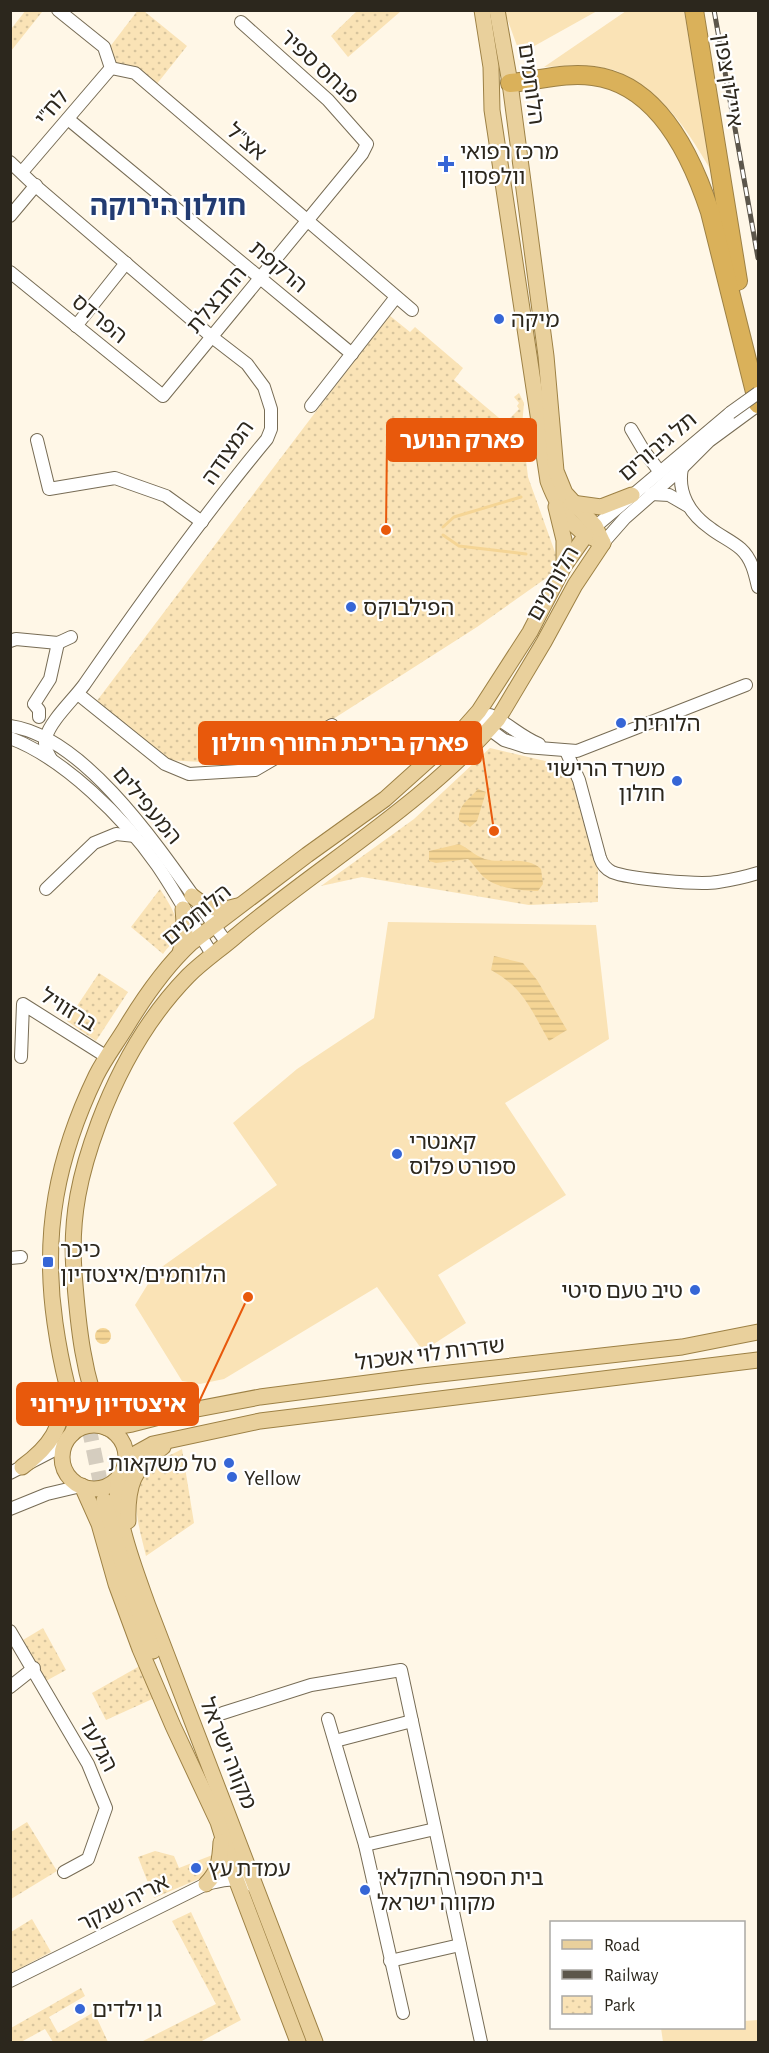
<svg xmlns="http://www.w3.org/2000/svg" width="769" height="2053" viewBox="0 0 769 2053" font-family="'Alegreya Sans','Noto Sans Hebrew',sans-serif">
	<style>
		.grass { fill: #fae3b6 }
		.park { fill: url(#park-dots) }
		.water { fill: url(#water-rules) }
		.lines { fill: none; stroke-linecap: round; stroke-linejoin: round }
		.stream { stroke: #f5d595; stroke-width: 3 }
		.major-tunnel { stroke: #d5cdbf; stroke-width: 15; stroke-dasharray: 15 8; stroke-linecap: butt }
		.minor-casing { stroke: #776c55; stroke-width: 14 }
		.major-casing { stroke: #9d8145; stroke-width: 17 }
		.highway-casing { stroke: #9d8145; stroke-width: 20 }
		.minor { stroke: #fff; stroke-width: 12 }
		.major { stroke: #e9d09c; stroke-width: 15 }
		.highway { stroke: #dab15a; stroke-width: 18 }
		.rail-casing { stroke: #5c564b; stroke-width: 5 }
		.rail { stroke: #fff; stroke-width: 3; stroke-dasharray: 9; stroke-linecap: butt }
		.minor-bridge-casing { stroke: #776c55; stroke-width: 14; stroke-linecap: butt }
		.minor-bridge { stroke: #fff; stroke-width: 12 }
		.poi-dot { fill: #3666d6; stroke: #fff; stroke-width: 2 }
		.labels { text-anchor: middle; stroke-width: 4.5; stroke-linejoin: round; paint-order: stroke }
		.street-label { font-size: 22px; fill: #2c271d; stroke: #fff }
		.poi-label { font-size: 22px; fill: #2c271d; stroke: #fff; text-anchor: start }
		.district-label { font-size: 28px; font-weight: bold; fill: #223b72; stroke: #fff }
		.leader { fill: none; stroke: #e8590c; stroke-width: 2 }
		.callout-dot { fill: #e8590c; stroke: #fff; stroke-width: 2 }
		.callout { fill: #e8590c; stroke: #e8590c; stroke-width: 2 }
		.callout-label { font-size: 24px; text-anchor: middle; font-weight: bold; fill: #fff }
	</style>
	<defs>
		<pattern id="park-dots" width="8" height="8" patternUnits="userSpaceOnUse" patternTransform="scale(1.5)"><rect width="8" height="8" fill="#fae3b6"/><path d="M2 2h.1M6 6h.1" fill="none" stroke="#d6c39c" stroke-width="1.8" stroke-linecap="round"/></pattern>
		<pattern id="water-rules" width="6" height="5" patternUnits="userSpaceOnUse" patternTransform="scale(1.5)"><rect width="6" height="5" fill="#f5d595"/><path d="M0 2.5h6" fill="none" stroke="#d2b780"/></pattern>
	</defs>
	<rect width="100%" height="100%" fill="#fff7e7"/>
	<!-- grass -->
	<g class="grass">
		<path d="M504 10 597 11 520 54Z"/>
		<path d="M626 11H684L712 172C690 135 669 100 631 79 625 76 620 72 614 70 591 64 568 65 544 67Z"/>
		<path d="M388 922 596 925 609 1039 505 1103 566 1195 438 1275 466 1323 423 1351 377 1287 224 1379 200 1384 182 1381 135 1305 156 1271 277 1185 233 1123 297 1069 374 1018Z"/>
		<path d="M758 2020V2042H663L661 2028H744V2021Z"/>
	</g>
	<!-- park -->
	<g class="park">
		<path d="M26 10 42 12 11 51V29Z"/>
		<path d="M138 10 144 11 187 46 156 85 114 66 109 48Z"/>
		<path d="M358 10 401 11 348 57 331 36Z"/>
		<path d="M389 315 410 332 415 327 463 368 454 380 505 423 519 409 517 406 519 403 514 397 519 393 524 403 522 426 528 477 556 555 552 574 477 627 330 721 254 765 166 760 93 706Z"/>
		<path d="M490 748 562 765 571 773 598 866V902L529 905 362 877 321 886 414 819Z"/>
		<path d="M160 889C168 902 180 918 177 934 175 941 167 948 163 954L131 927Z"/>
		<path d="M99 973 128 992 96 1041 67 1021Z"/>
		<path d="M182 1449 194 1523 146 1556C140 1530 126 1490 149 1468 157 1460 171 1455 182 1449Z"/>
		<path d="M43 1628 66 1670 46 1681 23 1640Z"/>
		<path d="M145 1663 159 1696 106 1720 92 1693Z"/>
		<path d="M27 1822 57 1871 11 1899V1832Z"/>
		<path d="M155 1851 174 1856 179 1868 215 1854 210 1870 201 1878 154 1898 138 1857Z"/>
		<path d="M191 1912 241 2020 200 2042H141L216 2004 172 1921Z"/>
		<path d="M32 1919 51 1952 11 1973V1932Z"/>
		<path d="M81 1988 85 1996 49 2017 58 2033 94 2012 108 2042H53L45 2029 21 2042H11V2028Z"/>
	</g>
	<!-- water -->
	<g class="water">
		<path d="M478 789 486 792 477 821 470 827 459 821C458 804 469 800 478 789Z"/>
		<path d="M459 844C470 849 477 858 489 860 506 863 528 856 541 869L543 884 538 891C522 891 497 888 485 878 478 872 474 864 468 859L436 863 429 861V851Z"/>
		<path d="M494 956 523 963 537 980 567 1030 549 1041C531 1010 524 988 491 970Z"/>
		<circle cx="103" cy="1336" r="8"/>
	</g>
	<g class="lines">
		<!-- stream -->
		<g class="stream">
			<path d="M443 527 454 517 521 497"/>
			<path d="M443 535 459 546 526 554"/>
		</g>
		<!-- major-tunnel -->
		<path class="major-tunnel" d="M84 1404 104 1500"/>
		<defs>
			<g id="minor">
				<path d="M58 10 104 47 111 68"/>
				<path d="M111 68 135 73 412 310"/>
				<path d="M68 119 352 354"/>
				<path d="M10 162 31 182 212 337 247 364 264 387 271 409V429L267 439C202 517 142 601 84 685 73 700 51 720 46 737 43 745 47 752 51 759"/>
				<path d="M22 172 111 68"/>
				<path d="M10 216 36 185"/>
				<path d="M10 272 163 396 362 154 367 144 328 100 241 22"/>
				<path d="M76 326 126 263"/>
				<path d="M311 406 396 297"/>
				<path d="M631 429 644 451 660 472"/>
				<path d="M37 440 49 489 115 478 166 496 202 522"/>
				<path d="M682 468C677 493 690 514 710 528 720 536 732 541 741 549 752 559 755 574 758 587"/>
				<path d="M651 494 669 495 688 506"/>
				<path d="M589 532 730 413"/>
				<path d="M603 543 625 518 682 468 709 441 758 405"/>
				<path d="M10 641 16 639 58 643 71 637"/>
				<path d="M78 694 165 764 189 774 255 770 332 725"/>
				<path d="M479 711 489 729 504 740 526 747 577 751 746 685"/>
				<path d="M490 715C508 723 521 737 539 744"/>
				<path d="M39 717V710L34 704 50 679 58 643"/>
				<path d="M10 726C95 738 178 878 227 943"/>
				<path d="M10 738C64 758 125 819 157 865 177 894 193 925 212 954"/>
				<path d="M566 751 579 780 600 858C602 864 606 869 612 872 629 879 698 885 718 882 731 880 745 877 758 873"/>
				<path d="M46 889 94 843 116 834 135 836"/>
				<path d="M21 1057 23 1004 107 1057"/>
				<path d="M10 1258 21 1257"/>
				<path d="M10 1473 64 1445"/>
				<path d="M10 1509 47 1494 81 1486"/>
				<path d="M10 1631 88 1764 106 1808 88 1859 64 1872"/>
				<path d="M10 1687 34 1668"/>
				<path d="M223 1713 311 1685 401 1670 481 2042"/>
				<path d="M328 1719 365 1845 403 2013"/>
				<path d="M335 1741 412 1721"/>
				<path d="M365 1845 435 1829"/>
				<path d="M390 1961 460 1945"/>
				<path d="M10 1981 206 1884C224 1880 243 1874 257 1890"/>
			</g>
			<g id="major">
				<path d="M482 10 491 67 492 110 548 481C557 505 571 529 595 539"/>
				<path d="M497 10 510 83 546 356 556 471 565 493 595 526 603 543"/>
				<path d="M572 503 601 507 632 495"/>
				<path d="M556 507 564 540V566"/>
				<path d="M192 896C207 908 219 912 237 906"/>
				<path d="M180 953 185 934 183 909"/>
				<circle cx="94" cy="1457" r="32"/>
				<path d="M105 1427C83 1378 78 1325 74 1272 70 1217 80 1173 99 1122 119 1069 148 1017 188 976 203 961 221 949 237 935 322 864 425 803 498 719L544 642 575 585 603 543"/>
				<path d="M108 1428 132 1424 171 1414 260 1397 422 1376 682 1347 758 1332"/>
				<path d="M72 1434C74 1429 75 1426 75 1421 75 1409 70 1397 67 1385 62 1365 58 1344 55 1323 42 1233 57 1157 96 1076 104 1060 115 1045 125 1029 143 999 165 967 191 943L307 855 385 799 464 728 479 711 530 632 564 566 586 535"/>
				<path d="M126 1459 153 1444 260 1421 758 1360"/>
				<path d="M22 1467C51 1446 62 1428 65 1391"/>
				<path d="M119 1477C110 1507 137 1575 148 1606L315 2042"/>
				<path d="M82 1486 99 1524 116 1584 140 1649 173 1726 218 1822 236 1879 298 2042"/>
				<path d="M104 1500 125 1572 153 1651"/>
				<path d="M128 1521C127 1486 133 1467 163 1447"/>
				<path d="M206 1884C219 1871 220 1860 221 1842"/>
			</g>
			<g id="highway">
				<path d="M694 10 738 281"/>
				<path d="M510 83C538 81 564 72 593 76 658 84 692 157 710 212L758 404"/>
			</g>
		</defs>
		<!-- minor casing -->
		<use href="#minor" class="minor-casing"/>
		<!-- major casing -->
		<use href="#major" class="major-casing"/>
		<!-- highway casing -->
		<use href="#highway" class="highway-casing"/>
		<!-- minor -->
		<use href="#minor" class="minor"/>
		<!-- major -->
		<use href="#major" class="major"/>
		<!-- highway -->
		<use href="#highway" class="highway"/>
		<defs>
			<path id="rail" d="M714 10 758 258"/>
		</defs>
		<!-- rail casing -->
		<use href="#rail" class="rail-casing"/>
		<!-- rail -->
		<use href="#rail" class="rail"/>
		<defs>
			<path id="minor-bridge" d="M730 413 758 393"/>
		</defs>
		<!-- minor-bridge casing -->
		<use href="#minor-bridge" class="minor-bridge-casing"/>
		<!-- minor-bridge -->
		<use href="#minor-bridge" class="minor-bridge"/>
	</g>
	<!-- markers -->
	<g class="poi-dot">
		<path d="M443 155h6v6h6v6h-6v6h-6v-6h-6v-6h6z"/>
		<circle cx="499" cy="319" r="6"/>
		<circle cx="351" cy="607" r="6"/>
		<circle cx="621" cy="723" r="6"/>
		<circle cx="677" cy="781" r="6"/>
		<circle cx="397" cy="1154" r="6"/>
		<rect x="42" y="1256" width="12" height="12" rx="3"/>
		<circle cx="695" cy="1290" r="6"/>
		<circle cx="229" cy="1463" r="6"/>
		<circle cx="232" cy="1477" r="6"/>
		<circle cx="196" cy="1868" r="6"/>
		<circle cx="365" cy="1890" r="6"/>
		<circle cx="80" cy="2009" r="6"/>
	</g>
	<g class="labels">
		<!-- street labels -->
		<g class="street-label">
			<text transform="translate(320 66) rotate(43)" y="8">פנחס ספיר</text>
			<text transform="translate(729 80) rotate(81)" y="8">איילון צפון</text>
			<text transform="translate(532 84) rotate(82)" y="8">הלוחמים</text>
			<text transform="translate(51 107) rotate(-50)" y="8">לח"י</text>
			<text transform="translate(247 141) rotate(40)" y="8">אצ"ל</text>
			<text transform="translate(279 266) rotate(40)" y="8">הרקפת</text>
			<text transform="translate(216 299) rotate(-50)" y="8">החבצלת</text>
			<text transform="translate(100 318) rotate(39)" y="8">הפרדס</text>
			<text transform="translate(657 446) rotate(-40)" y="8">תל גיבורים</text>
			<text transform="translate(227 452) rotate(-55)" y="8">המצודה</text>
			<text transform="translate(552 583) rotate(-60)" y="8">הלוחמים</text>
			<text transform="translate(148 805) rotate(50)" y="8">המעפילים</text>
			<text transform="translate(196 914) rotate(-40)" y="8">הלוחמים</text>
			<text transform="translate(69 1009) rotate(32)" y="8">ברזוויל</text>
			<text transform="translate(430 1353) rotate(-7)" y="8">שדרות לוי אשכול</text>
			<text transform="translate(99 1744) rotate(62)" y="8">הגלעד</text>
			<text transform="translate(229 1753) rotate(68)" y="8">מקווה ישראל</text>
			<text transform="translate(123 1902) rotate(-27)" y="8">אריה שנקר</text>
		</g>
		<!-- poi labels -->
		<g class="poi-label">
			<text x="460" y="159">מרכז רפואי<tspan x="460" dy="25">וולפסון</tspan></text>
			<text x="511" y="327">מיקה</text>
			<text x="363" y="615">הפילבוקס</text>
			<text x="633" y="731">הלוחית</text>
			<text x="665" y="776" text-anchor="end">משרד הרישוי<tspan x="665" dy="25">חולון</tspan></text>
			<text x="409" y="1149">קאנטרי<tspan x="409" dy="25">ספורט פלוס</tspan></text>
			<text x="60" y="1257">כיכר<tspan x="60" dy="25">הלוחמים/איצטדיון</tspan></text>
			<text x="683" y="1298" text-anchor="end">טיב טעם סיטי</text>
			<text x="217" y="1471" text-anchor="end">טל משקאות</text>
			<text x="244" y="1485">Yellow</text>
			<text x="208" y="1876">עמדת עץ</text>
			<text x="377" y="1885">בית הספר החקלאי<tspan x="377" dy="25">מקווה ישראל</tspan></text>
			<text x="92" y="2017">גן ילדים</text>
		</g>
		<!-- district labels -->
		<g class="district-label">
			<text x="168" y="215">חולון הירוקה</text>
		</g>
	</g>
	<!-- callouts -->
	<path class="leader" d="M386 530L387 440M494 831L481 743M248 1297L198 1404"/>
	<g class="callout-dot">
		<circle cx="386" cy="530" r="6"/>
		<circle cx="494" cy="831" r="6"/>
		<circle cx="248" cy="1297" r="6"/>
	</g>
	<g class="callout">
		<rect x="387" y="419" width="149" height="42" rx="6"/>
		<rect x="199" y="722" width="282" height="42" rx="6"/>
		<rect x="17" y="1383" width="181" height="42" rx="6"/>
	</g>
	<g class="callout-label">
		<text x="462" y="448">פארק הנוער</text>
		<text x="340" y="751">פארק בריכת החורף חולון</text>
		<text x="108" y="1412">איצטדיון עירוני</text>
	</g>
	<!-- border -->
	<rect width="769" height="2053" fill="none" stroke="#2c271d" stroke-width="24"/>
	<!-- legend -->
	<rect x="550" y="1921" width="195" height="108" fill="#ffffff" stroke="#aba9a5" stroke-width="1.5"/>
	<rect x="562" y="1940" width="30" height="9" fill="#e9d09c" stroke="#aba9a5" stroke-width="1.5"/>
	<text x="604" y="1951" font-size="18" fill="#2c271d">Road</text>
	<rect x="562" y="1970" width="30" height="9" fill="#5c564b" stroke="#aba9a5" stroke-width="1.5"/>
	<text x="604" y="1981" font-size="18" fill="#2c271d">Railway</text>
	<rect x="562" y="1996" width="30" height="18" fill="url(#park-dots)" stroke="#aba9a5" stroke-width="1.5"/>
	<text x="604" y="2011" font-size="18" fill="#2c271d">Park</text>
</svg>
